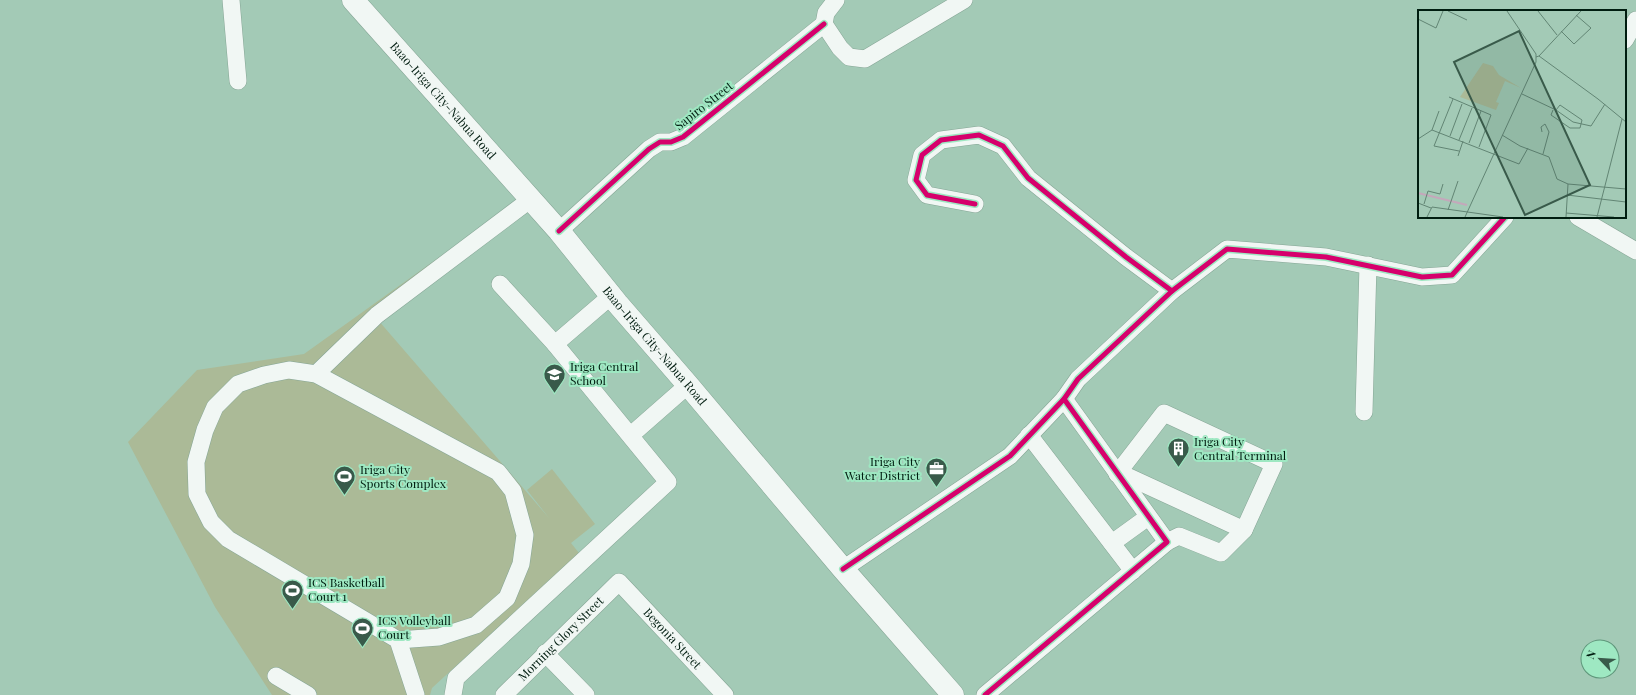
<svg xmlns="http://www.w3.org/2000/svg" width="1636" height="695" viewBox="0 0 1636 695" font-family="'Playfair Display',serif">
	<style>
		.green { fill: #abba97 }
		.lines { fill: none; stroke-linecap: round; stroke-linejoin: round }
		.minor-casing { stroke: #85a595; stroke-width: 18 }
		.major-casing { stroke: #85a595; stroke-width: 23 }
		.minor { stroke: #f1f7f4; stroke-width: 17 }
		.major { stroke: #f1f7f4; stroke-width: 22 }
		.cycleway-casing { stroke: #9ee8c2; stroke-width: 8 }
		.cycleway { stroke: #d6006c; stroke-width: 5 }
		.labels { text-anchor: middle; stroke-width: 4; stroke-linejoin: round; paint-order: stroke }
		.street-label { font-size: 12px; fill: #001d10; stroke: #9ee8c2 }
		.poi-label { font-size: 12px; fill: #001d10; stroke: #9ee8c2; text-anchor: start }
		.inset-river { fill: none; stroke: #c4a8bb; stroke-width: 2 }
		.inset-road { fill: none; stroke: #628574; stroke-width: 1 }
		.view { fill: #395a4a; fill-opacity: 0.15; stroke: #395a4a; stroke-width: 2 }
		.inset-edge { fill: none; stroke: #001d10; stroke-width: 2 }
	</style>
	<rect width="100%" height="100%" fill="#a3cab6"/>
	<!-- green -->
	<path class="green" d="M505 210 378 320 549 518 527 490 552 469 595 524 571 543 579 553 432 688 430 695H272L215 607 128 442 197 370 304 354Z"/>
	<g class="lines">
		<defs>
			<g id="minor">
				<path d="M231 0 238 81"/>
				<path d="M836 0 826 13 824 24 840 48 849 57 865 59 964 0"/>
				<path d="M1625 40 1636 20"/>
				<path d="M975 204 927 195 916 180 922 155 941 140 979 135 1003 146 1028 178 1126 257 1172 291"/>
				<path d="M1578 217 1636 251"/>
				<path d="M559 231 649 149 660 142H671L683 137 824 24"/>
				<path d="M555 344 611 296"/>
				<path d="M316 374 377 315 531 199"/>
				<path d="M1064 399 1167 542"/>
				<path d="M1364 412 1368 265"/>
				<path d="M631 435 688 385"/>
				<path d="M1029 435 1133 571"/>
				<path d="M1118 472 1244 530"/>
				<path d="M1112 543 1148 517"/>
				<path d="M843 569 1010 456 1064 399 1078 379 1172 291 1227 249 1326 257 1422 277 1452 275 1505 217"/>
				<path d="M398 640 439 637 476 625 507 598 521 564 525 535 513 491 498 472 316 374 289 370 264 375 238 384 215 407 205 430 196 462 197 494 211 522 228 539 398 640 416 695"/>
				<path d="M545 653 586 695"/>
				<path d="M276 676 308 695"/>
				<path d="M453 695 456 678 668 482 555 344 500 284"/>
				<path id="s1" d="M504 695 619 582 725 695"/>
				<path d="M985 695 1167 542 1179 536 1221 553 1244 530 1274 464 1164 413 1117 474"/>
			</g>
			<g id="major">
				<path id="s2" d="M353 0 559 231 617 303 688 385 843 569 953 695"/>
			</g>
		</defs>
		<!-- minor casing -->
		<use href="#minor" class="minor-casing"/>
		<!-- major casing -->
		<use href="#major" class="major-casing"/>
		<!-- minor -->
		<use href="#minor" class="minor"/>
		<!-- major -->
		<use href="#major" class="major"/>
		<defs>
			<g id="cycleway">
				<path d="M975 204 927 195 916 180 922 155 941 140 979 135 1003 146 1028 178 1126 257 1172 291"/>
				<path d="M559 231 649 149 660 142H671L683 137 824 24"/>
				<path d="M843 569 1010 456 1064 399 1078 379 1172 291 1227 249 1326 257 1422 277 1452 275 1505 217"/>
				<path d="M985 695 1167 542 1064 399"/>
			</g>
		</defs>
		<!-- cycleway casing -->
		<use href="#cycleway" class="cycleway-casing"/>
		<!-- cycleway -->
		<use href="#cycleway" class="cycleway"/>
	</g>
	<!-- icons -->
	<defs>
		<symbol id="school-pin" viewBox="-11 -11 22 30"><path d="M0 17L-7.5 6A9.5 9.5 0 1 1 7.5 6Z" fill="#395a4a" stroke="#9ee8c2"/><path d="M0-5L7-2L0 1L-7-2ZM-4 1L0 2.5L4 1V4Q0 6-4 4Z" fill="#fff"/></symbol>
		<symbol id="building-pin" viewBox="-11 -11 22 30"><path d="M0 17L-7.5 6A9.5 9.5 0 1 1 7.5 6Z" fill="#395a4a" stroke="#9ee8c2"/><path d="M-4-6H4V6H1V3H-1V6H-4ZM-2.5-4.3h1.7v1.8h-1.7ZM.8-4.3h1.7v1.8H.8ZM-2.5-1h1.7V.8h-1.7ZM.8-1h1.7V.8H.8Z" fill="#fff"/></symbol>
		<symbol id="office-pin" viewBox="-11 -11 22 30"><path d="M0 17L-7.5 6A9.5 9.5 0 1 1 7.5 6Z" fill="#395a4a" stroke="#9ee8c2"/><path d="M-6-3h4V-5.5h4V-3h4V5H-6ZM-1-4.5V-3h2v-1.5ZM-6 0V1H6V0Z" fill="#fff"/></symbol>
		<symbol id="stadium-pin" viewBox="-11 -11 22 30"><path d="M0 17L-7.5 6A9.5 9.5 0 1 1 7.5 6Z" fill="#395a4a" stroke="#9ee8c2"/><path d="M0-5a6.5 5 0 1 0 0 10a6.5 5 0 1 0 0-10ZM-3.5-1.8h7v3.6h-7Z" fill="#fff"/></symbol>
	</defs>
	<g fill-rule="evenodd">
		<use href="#school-pin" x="542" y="362" width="25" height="34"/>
		<use href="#building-pin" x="1166" y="436" width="25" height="34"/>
		<use href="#office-pin" x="924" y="456" width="25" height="34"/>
		<use href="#stadium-pin" x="332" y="464" width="25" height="34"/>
		<use href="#stadium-pin" x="280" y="578" width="25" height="34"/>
		<use href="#stadium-pin" x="350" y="616" width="25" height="34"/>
	</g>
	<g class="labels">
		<!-- street labels -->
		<g class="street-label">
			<text dy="4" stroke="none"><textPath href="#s2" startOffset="135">Baao-Iriga City-Nabua Road</textPath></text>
			<text transform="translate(704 106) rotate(-38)" y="4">Sapiro Street</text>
			<text dy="4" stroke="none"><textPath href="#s2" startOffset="459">Baao-Iriga City-Nabua Road</textPath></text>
			<text dy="4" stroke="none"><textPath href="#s1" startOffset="80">Morning Glory Street</textPath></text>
			<text dy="4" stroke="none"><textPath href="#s1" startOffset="239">Begonia Street</textPath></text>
		</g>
		<!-- poi labels -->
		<g class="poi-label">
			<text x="570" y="371">Iriga Central<tspan x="570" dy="14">School</tspan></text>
			<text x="1194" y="446">Iriga City<tspan x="1194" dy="14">Central Terminal</tspan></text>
			<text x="920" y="466" text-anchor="end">Iriga City<tspan x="920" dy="14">Water District</tspan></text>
			<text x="360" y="474">Iriga City<tspan x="360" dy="14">Sports Complex</tspan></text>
			<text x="308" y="587">ICS Basketball<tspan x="308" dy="14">Court 1</tspan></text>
			<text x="378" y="625">ICS Volleyball<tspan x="378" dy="14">Court</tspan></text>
		</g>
	</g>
	<!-- overview -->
	<g transform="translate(1418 10)">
		<rect width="208" height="208" fill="#a3cab6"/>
		<path d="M65 53 75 56 81 65 103 78 87 71 78 92 81 93 78 100 42 87Z" fill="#abba97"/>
		<path class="inset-river" d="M0 183 49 195"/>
		<path class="inset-road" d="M30 1 49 10M120 1 139 25M0 9 18 18 25 1M143 21 156 34 173 18 158 5M121 46 163 1M118 47 121 46 180 89 208 112M104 84 138 100 155 112 173 116 187 94M31 87 73 105 61 137M35 89 16 136 41 141M135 100 133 105 152 118H162L164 110 142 95 138 100M14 120 101 154 110 138M124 122 123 117 127 114 131 122 125 144M84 125 102 136 131 147 139 169 150 174 208 179M32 126 44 94M0 129 14 120 21 101M41 130 54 98M51 133 63 101M40 146 45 131M149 185 208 192M0 193 13 198M6 194 10 181 22 184 25 174M30 200 40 171M148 203 196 207M9 207 14 197 85 207M47 207 118 52V44L89 1M148 207 150 174M179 207 204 109"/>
		<path class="view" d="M101 21 172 175 107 205 36 52Z"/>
		<rect width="208" height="208" class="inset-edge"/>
	</g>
	<!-- north arrow -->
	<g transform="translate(1600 659) rotate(295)"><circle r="19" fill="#9ee8c2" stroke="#5f977b"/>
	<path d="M0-3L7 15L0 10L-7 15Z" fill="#395a4a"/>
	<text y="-6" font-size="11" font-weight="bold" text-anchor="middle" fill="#001d10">N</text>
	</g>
</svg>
